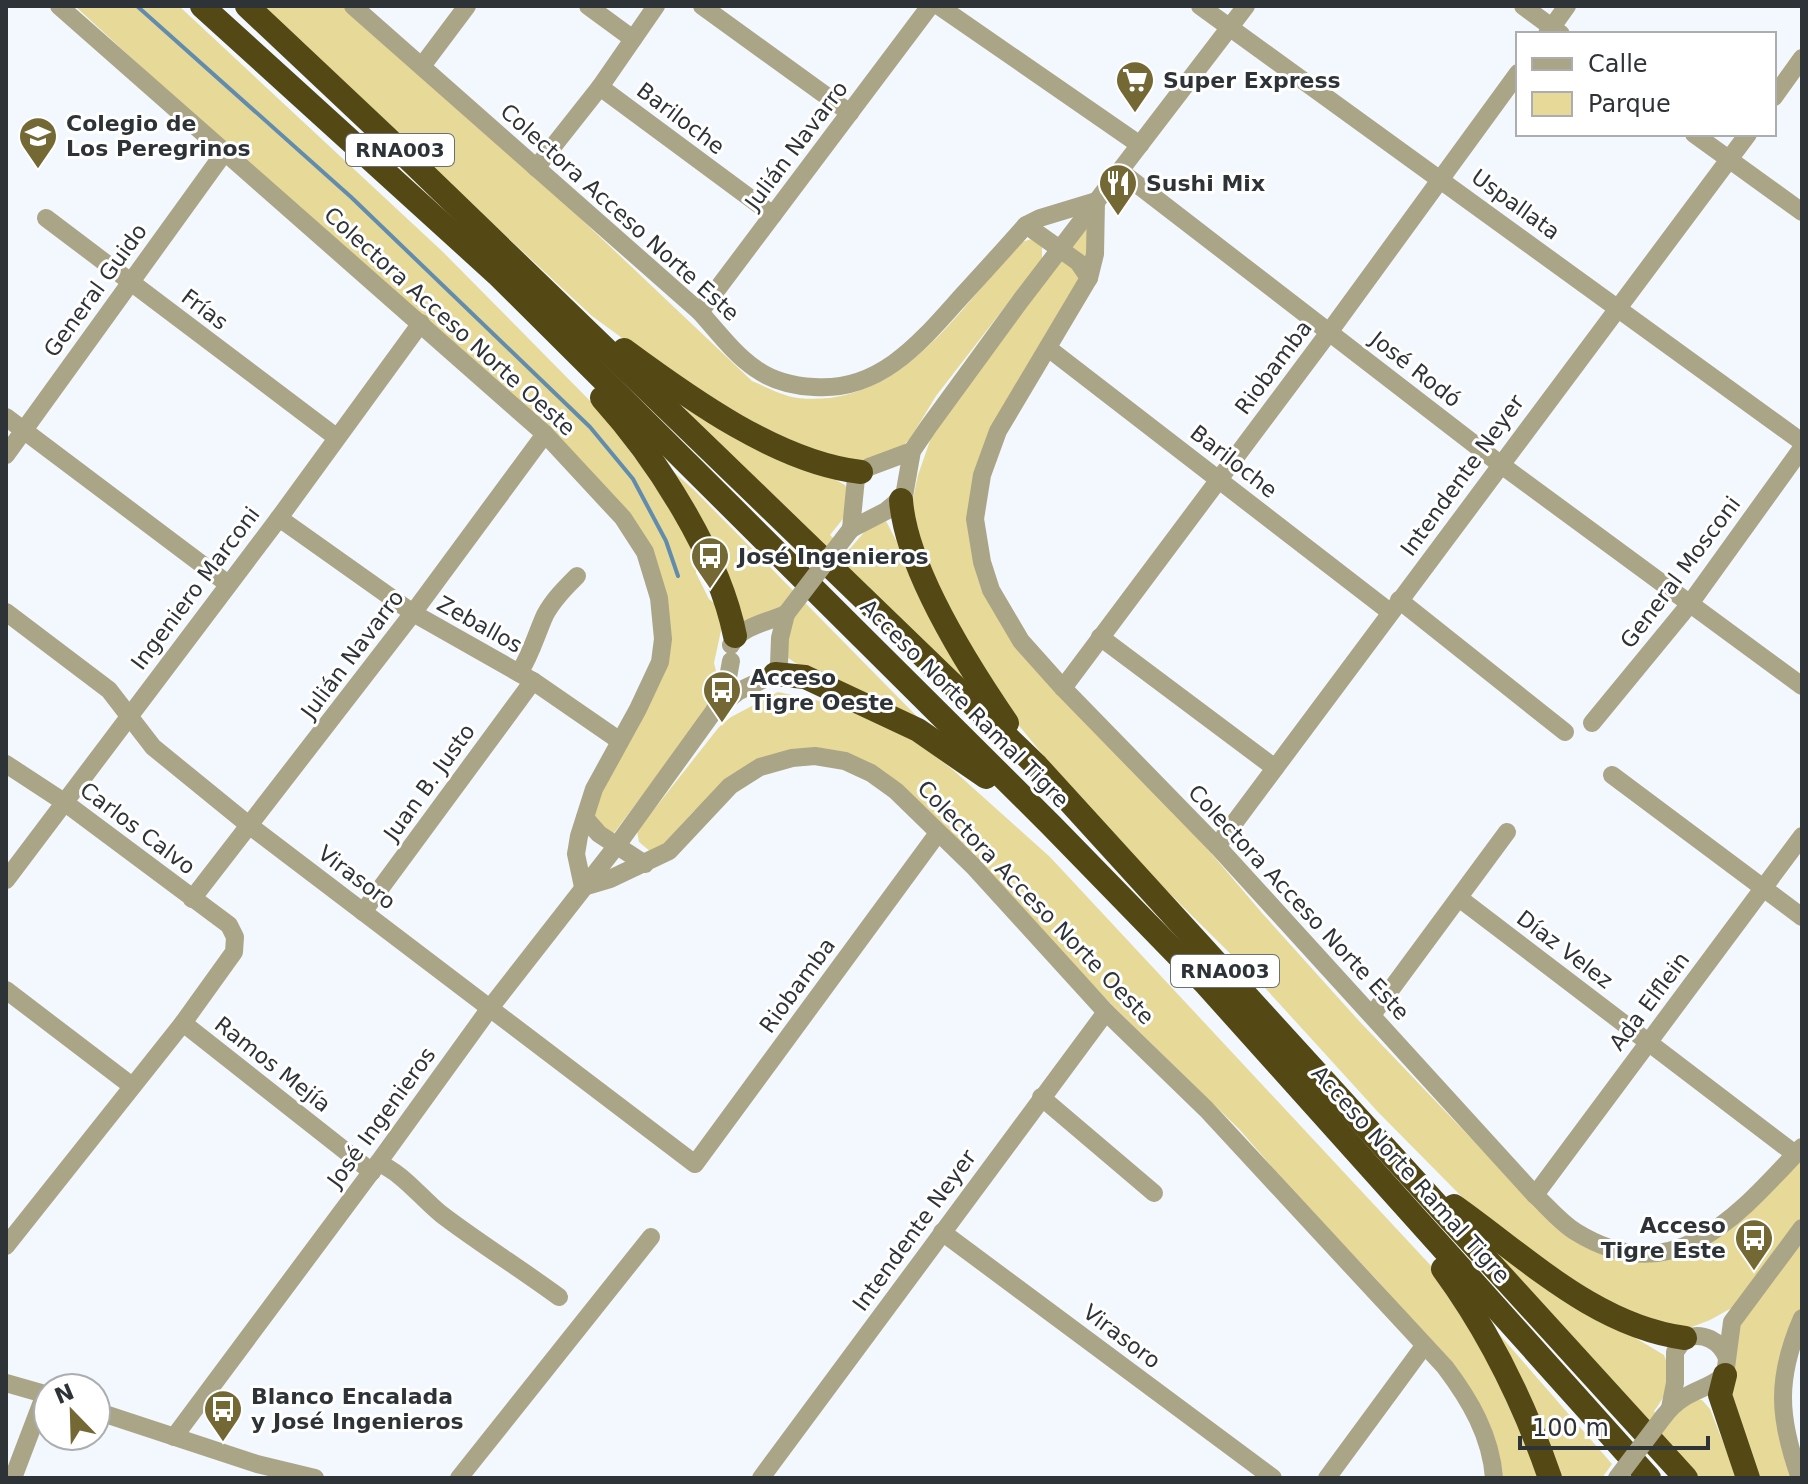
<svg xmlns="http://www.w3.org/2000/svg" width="1808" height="1484" viewBox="0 0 1808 1484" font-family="'DejaVu Sans',sans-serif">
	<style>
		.green { fill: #e7d998 }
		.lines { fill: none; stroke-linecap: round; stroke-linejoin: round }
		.stream { stroke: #628cad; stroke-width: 4 }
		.minor { stroke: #aba588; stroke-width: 18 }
		.highway { stroke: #544914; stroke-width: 24 }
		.minor-bridge { stroke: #aba588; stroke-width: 18 }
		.labels { text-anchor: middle; stroke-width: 6; stroke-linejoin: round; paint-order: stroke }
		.shield { fill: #fff; stroke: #6d7073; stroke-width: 2 }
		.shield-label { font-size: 20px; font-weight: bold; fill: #2e3337 }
		.poi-label { font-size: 22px; font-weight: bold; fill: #2e3337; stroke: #fff; text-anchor: start }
		.street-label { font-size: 22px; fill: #2e3337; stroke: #fff }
	</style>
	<rect width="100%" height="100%" fill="#f2f8fd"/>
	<!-- green -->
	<g class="green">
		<path d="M75 6H179L443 252 601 412 643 469 696 548V573L709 599 715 604 722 626 714 663 717 675 708 708 614 833 603 832 591 812 666 663 664 597 625 512Z"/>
		<path d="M259 6H344L542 182 752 381C766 387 783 396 798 398 899 409 961 309 1018 243L1032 239 1042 245V259L936 396 910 439 896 452 865 460 837 461 715 406 592 316Z"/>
		<path d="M1092 213 1093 252 978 472 986 588 1262 913 1360 1022 1529 1199 1568 1236 1603 1254 1683 1253 1714 1241 1802 1152V1219L1737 1305 1710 1320 1689 1328 1669 1330 1594 1298 1465 1200 1378 1112 1266 989 1157 881 1048 761 1016 722 945 604 913 525V498L918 475 932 435Z"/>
		<path d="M663 387 845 485 849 493 850 510 830 535 847 552 867 529 886 521 978 699Z"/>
		<path d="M656 456 694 490 951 751 812 674 788 658 773 616 747 624 738 615Z"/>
		<path d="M778 692 862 710 907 734 953 770 1050 857 1434 1269 1468 1314 1540 1478H1500L1447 1360 1377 1280 1298 1197 1240 1130 1114 1007 942 824 812 748 694 811 660 848 651 852 639 842 637 831 719 727 731 717Z"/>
		<path d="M1802 1238V1315L1786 1354 1797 1478H1754L1730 1386 1737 1322Z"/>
		<path d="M1501 1253 1555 1290 1664 1355C1674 1378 1668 1393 1654 1411L1667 1427C1677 1413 1684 1398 1702 1400L1710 1409 1737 1478H1697L1499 1255Z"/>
		<path d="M1479 1311 1612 1464 1602 1478H1561Z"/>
	</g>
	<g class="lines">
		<!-- stream -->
		<path class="stream" d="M137 6 351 197 590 427 633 479 666 541 678 576"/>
		<!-- minor -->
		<g class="minor">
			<path d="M59 6 545 434 623 518 645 552 659 598 663 639 660 662 638 709 594 789 579 836 576 854 583 887 610 879 669 851 730 786 760 767 792 758 815 756 845 761 871 773 896 791 973 866 1106 1012 1206 1109 1445 1367C1470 1400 1491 1436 1494 1478"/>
			<path d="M353 6 700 312C717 331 735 355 756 369 773 381 794 386 814 387 879 392 920 343 960 298 982 274 1004 250 1026 225L1040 218 1096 201 1095 254 1089 278 998 431 982 475 975 519 982 562 991 590 1021 641 1063 688 1217 846 1535 1195C1548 1207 1561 1223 1576 1232 1675 1293 1739 1214 1802 1147"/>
			<path d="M588 6 633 39"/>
			<path d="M702 6 850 113"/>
			<path d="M939 6 1140 145"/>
			<path d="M1200 6 1802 442"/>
			<path d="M1523 6 1561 34"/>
			<path d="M1547 34 1567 6"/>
			<path d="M422 66 467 6"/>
			<path d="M600 87 773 215"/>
			<path d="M1774 97 1802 58"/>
			<path d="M1694 134 1802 212"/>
			<path d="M536 168 600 87 656 6"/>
			<path d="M1120 171 1500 464 1802 686"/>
			<path d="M46 218 336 437"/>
			<path d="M1026 225 1078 262 1089 278"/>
			<path d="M700 312 930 6"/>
			<path d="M1048 348 1390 612"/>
			<path d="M6 417 228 584"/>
			<path d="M6 455 224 153"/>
			<path d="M279 518 413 613 533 681 620 741"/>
			<path d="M851 529 886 511 904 496 912 451 929 426 1021 300 1246 6"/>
			<path d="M851 529 856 478 869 467 912 451"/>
			<path d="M1399 600 1565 732"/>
			<path d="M6 612 109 690 153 747 250 826 695 1164 938 833"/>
			<path d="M1100 637 1275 768"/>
			<path d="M731 645C739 627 768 622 786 614"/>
			<path d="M519 673C531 655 536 635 545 615 553 600 565 588 577 576"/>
			<path d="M1063 688 1330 331 1518 73"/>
			<path d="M716 709 739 691 775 674 779 664 780 638 786 614"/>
			<path d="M1592 723 1689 605 1802 448"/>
			<path d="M6 764 64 802 229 925 235 937 234 952 183 1023 6 1246"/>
			<path d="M1612 775 1802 917"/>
			<path d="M585 818 599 834 645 864"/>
			<path d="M1217 846 1748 134"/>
			<path d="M6 880 279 518 421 323"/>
			<path d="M1459 898 1795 1154"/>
			<path d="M192 899 413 613 545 434"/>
			<path d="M363 912 533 681"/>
			<path d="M6 990 132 1086"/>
			<path d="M1372 1015 1507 832"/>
			<path d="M183 1023 372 1172"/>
			<path d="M1041 1097 1154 1193"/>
			<path d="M378 1163C403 1173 420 1197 441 1214 479 1243 521 1269 559 1297"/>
			<path d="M1535 1195 1802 836"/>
			<path d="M942 1232 1273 1478"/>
			<path d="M6 1383 48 1395"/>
			<path d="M1670 1408 1675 1383V1352L1685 1338C1703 1332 1720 1340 1727 1358"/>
			<path d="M96 1411 257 1464 315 1478"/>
			<path d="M1664 1416C1685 1389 1703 1393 1725 1375L1732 1322 1802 1228"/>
			<path d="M174 1437 378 1163 490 1008 618 844 714 711 727 683 731 661"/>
			<path d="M13 1478 45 1394"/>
			<path d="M459 1478 651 1237"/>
			<path d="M761 1478 1106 1012"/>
			<path d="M1327 1478 1424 1346"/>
			<path d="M1800 1478C1778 1417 1776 1378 1802 1318"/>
		</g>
		<!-- highway -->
		<g class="highway">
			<path d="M202 6 497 274 1051 825 1204 982 1649 1478"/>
			<path d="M247 6 385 136 1037 766 1686 1478"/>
			<path d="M624 350C689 398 779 463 861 472"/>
			<path d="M602 398C657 459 719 555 735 636"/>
			<path d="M901 500C906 568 968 666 1007 723"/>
			<path d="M775 674 805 677 918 730 986 777"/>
			<path d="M1454 1206C1525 1256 1595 1326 1685 1338"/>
			<path d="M1443 1269C1490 1333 1524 1403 1550 1478"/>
			<path d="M1725 1375 1720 1395 1748 1478"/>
		</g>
		<!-- minor-bridge -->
		<g class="minor-bridge">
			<path d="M786 614 851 529"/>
			<path d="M1617 1478 1664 1416"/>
		</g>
	</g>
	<!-- icons -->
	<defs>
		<symbol id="supermarket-pin" viewBox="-11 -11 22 30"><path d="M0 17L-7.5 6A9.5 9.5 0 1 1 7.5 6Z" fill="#746935" stroke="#fff"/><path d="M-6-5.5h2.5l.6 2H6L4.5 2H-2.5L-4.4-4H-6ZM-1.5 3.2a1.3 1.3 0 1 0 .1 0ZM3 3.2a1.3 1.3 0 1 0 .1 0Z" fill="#fff"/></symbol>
		<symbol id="school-pin" viewBox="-11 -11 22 30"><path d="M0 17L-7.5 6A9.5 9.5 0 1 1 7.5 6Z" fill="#746935" stroke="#fff"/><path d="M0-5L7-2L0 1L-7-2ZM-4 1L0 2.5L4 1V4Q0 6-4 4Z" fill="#fff"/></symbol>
		<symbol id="restaurant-pin" viewBox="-11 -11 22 30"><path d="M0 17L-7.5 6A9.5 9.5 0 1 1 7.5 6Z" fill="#746935" stroke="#fff"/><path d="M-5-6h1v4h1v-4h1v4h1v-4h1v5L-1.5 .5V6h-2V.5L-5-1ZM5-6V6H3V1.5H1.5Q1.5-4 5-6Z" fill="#fff"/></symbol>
		<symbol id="bus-pin" viewBox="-11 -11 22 30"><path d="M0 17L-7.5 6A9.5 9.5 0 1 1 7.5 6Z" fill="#746935" stroke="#fff"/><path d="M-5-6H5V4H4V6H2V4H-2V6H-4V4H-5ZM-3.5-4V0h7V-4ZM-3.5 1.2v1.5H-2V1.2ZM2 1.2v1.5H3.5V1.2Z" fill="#fff"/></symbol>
	</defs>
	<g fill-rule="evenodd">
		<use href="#supermarket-pin" x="1113" y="58" width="44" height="60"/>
		<use href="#school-pin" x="16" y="114" width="44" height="60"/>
		<use href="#restaurant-pin" x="1096" y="161" width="44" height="60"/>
		<use href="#bus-pin" x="688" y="534" width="44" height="60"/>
		<use href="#bus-pin" x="700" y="668" width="44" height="60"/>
		<use href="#bus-pin" x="1732" y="1216" width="44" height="60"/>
		<use href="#bus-pin" x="201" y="1387" width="44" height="60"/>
	</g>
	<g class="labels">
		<!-- shield labels -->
		<g class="shield">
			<rect x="346" y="134" width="108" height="32" rx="6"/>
			<rect x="1171" y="955" width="108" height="32" rx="6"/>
		</g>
		<g class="shield-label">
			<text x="400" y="157">RNA003</text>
			<text x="1225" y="978">RNA003</text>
		</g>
		<!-- poi labels -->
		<g class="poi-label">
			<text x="1163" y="88">Super Express</text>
			<text x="66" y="131">Colegio de<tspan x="66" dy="25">Los Peregrinos</tspan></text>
			<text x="1146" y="191">Sushi Mix</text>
			<text x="738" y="564">José Ingenieros</text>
			<text x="750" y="685">Acceso<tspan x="750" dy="25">Tigre Oeste</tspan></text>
			<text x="1726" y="1233" text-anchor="end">Acceso<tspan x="1726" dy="25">Tigre Este</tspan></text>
			<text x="251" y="1404">Blanco Encalada<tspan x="251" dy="25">y José Ingenieros</tspan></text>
		</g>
		<!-- street labels -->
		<g class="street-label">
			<text transform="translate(681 118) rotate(37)" y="8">Bariloche</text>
			<text transform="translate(796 145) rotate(-53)" y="8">Julián Navarro</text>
			<text transform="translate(1516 204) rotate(36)" y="8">Uspallata</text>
			<text transform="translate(620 212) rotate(42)" y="8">Colectora Acceso Norte Este</text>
			<text transform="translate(95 290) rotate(-54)" y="8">General Guido</text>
			<text transform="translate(205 309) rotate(37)" y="8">Frías</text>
			<text transform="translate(450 321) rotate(42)" y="8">Colectora Acceso Norte Oeste</text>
			<text transform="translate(1273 367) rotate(-53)" y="8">Riobamba</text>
			<text transform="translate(1416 369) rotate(38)" y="8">José Rodó</text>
			<text transform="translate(1234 461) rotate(38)" y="8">Bariloche</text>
			<text transform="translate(1462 475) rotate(-54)" y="8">Intendente Neyer</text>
			<text transform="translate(1680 572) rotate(-53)" y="8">General Mosconi</text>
			<text transform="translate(195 588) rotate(-53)" y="8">Ingeniero Marconi</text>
			<text transform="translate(480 624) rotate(29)" y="8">Zeballos</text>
			<text transform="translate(352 654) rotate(-53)" y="8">Julián Navarro</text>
			<text transform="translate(965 703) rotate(45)" y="8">Acceso Norte Ramal Tigre</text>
			<text transform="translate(429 782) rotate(-54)" y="8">Juan B. Justo</text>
			<text transform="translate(138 828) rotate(37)" y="8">Carlos Calvo</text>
			<text transform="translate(357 877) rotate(37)" y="8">Virasoro</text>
			<text transform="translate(1036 902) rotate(46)" y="8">Colectora Acceso Norte Oeste</text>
			<text transform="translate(1299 902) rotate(47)" y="8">Colectora Acceso Norte Este</text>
			<text transform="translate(1565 949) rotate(37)" y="8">Díaz Velez</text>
			<text transform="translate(797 985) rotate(-54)" y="8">Riobamba</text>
			<text transform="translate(1649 1001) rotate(-53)" y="8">Ada Elflein</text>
			<text transform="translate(273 1064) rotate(38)" y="8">Ramos Mejía</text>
			<text transform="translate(381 1117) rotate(-54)" y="8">José Ingenieros</text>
			<text transform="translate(1411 1174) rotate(48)" y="8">Acceso Norte Ramal Tigre</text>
			<text transform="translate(914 1230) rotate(-54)" y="8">Intendente Neyer</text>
			<text transform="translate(1122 1336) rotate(37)" y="8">Virasoro</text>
		</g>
	</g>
	<!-- border -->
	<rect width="1808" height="1484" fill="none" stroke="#2e3337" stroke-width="16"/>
	<!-- legend -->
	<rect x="1516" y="32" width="260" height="104" fill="#ffffff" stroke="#abadaf" stroke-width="2"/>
	<rect x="1532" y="58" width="40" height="12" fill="#aba588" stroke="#abadaf" stroke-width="2"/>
	<text x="1588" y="72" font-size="24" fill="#2e3337">Calle</text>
	<rect x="1532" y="92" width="40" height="24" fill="#e7d998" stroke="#abadaf" stroke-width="2"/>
	<text x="1588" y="112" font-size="24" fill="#2e3337">Parque</text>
	<!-- north arrow -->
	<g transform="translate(72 1412) rotate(337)"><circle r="38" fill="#ffffff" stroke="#abadaf" stroke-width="2"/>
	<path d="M0-6L14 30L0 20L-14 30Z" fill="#746935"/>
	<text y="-12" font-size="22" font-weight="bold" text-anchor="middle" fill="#2e3337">N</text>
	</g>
	<!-- scale -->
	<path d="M1520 1436v12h188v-12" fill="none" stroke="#2e3337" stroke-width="4"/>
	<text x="1532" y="1436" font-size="24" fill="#2e3337" stroke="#ffffff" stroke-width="6" paint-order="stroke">100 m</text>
</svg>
